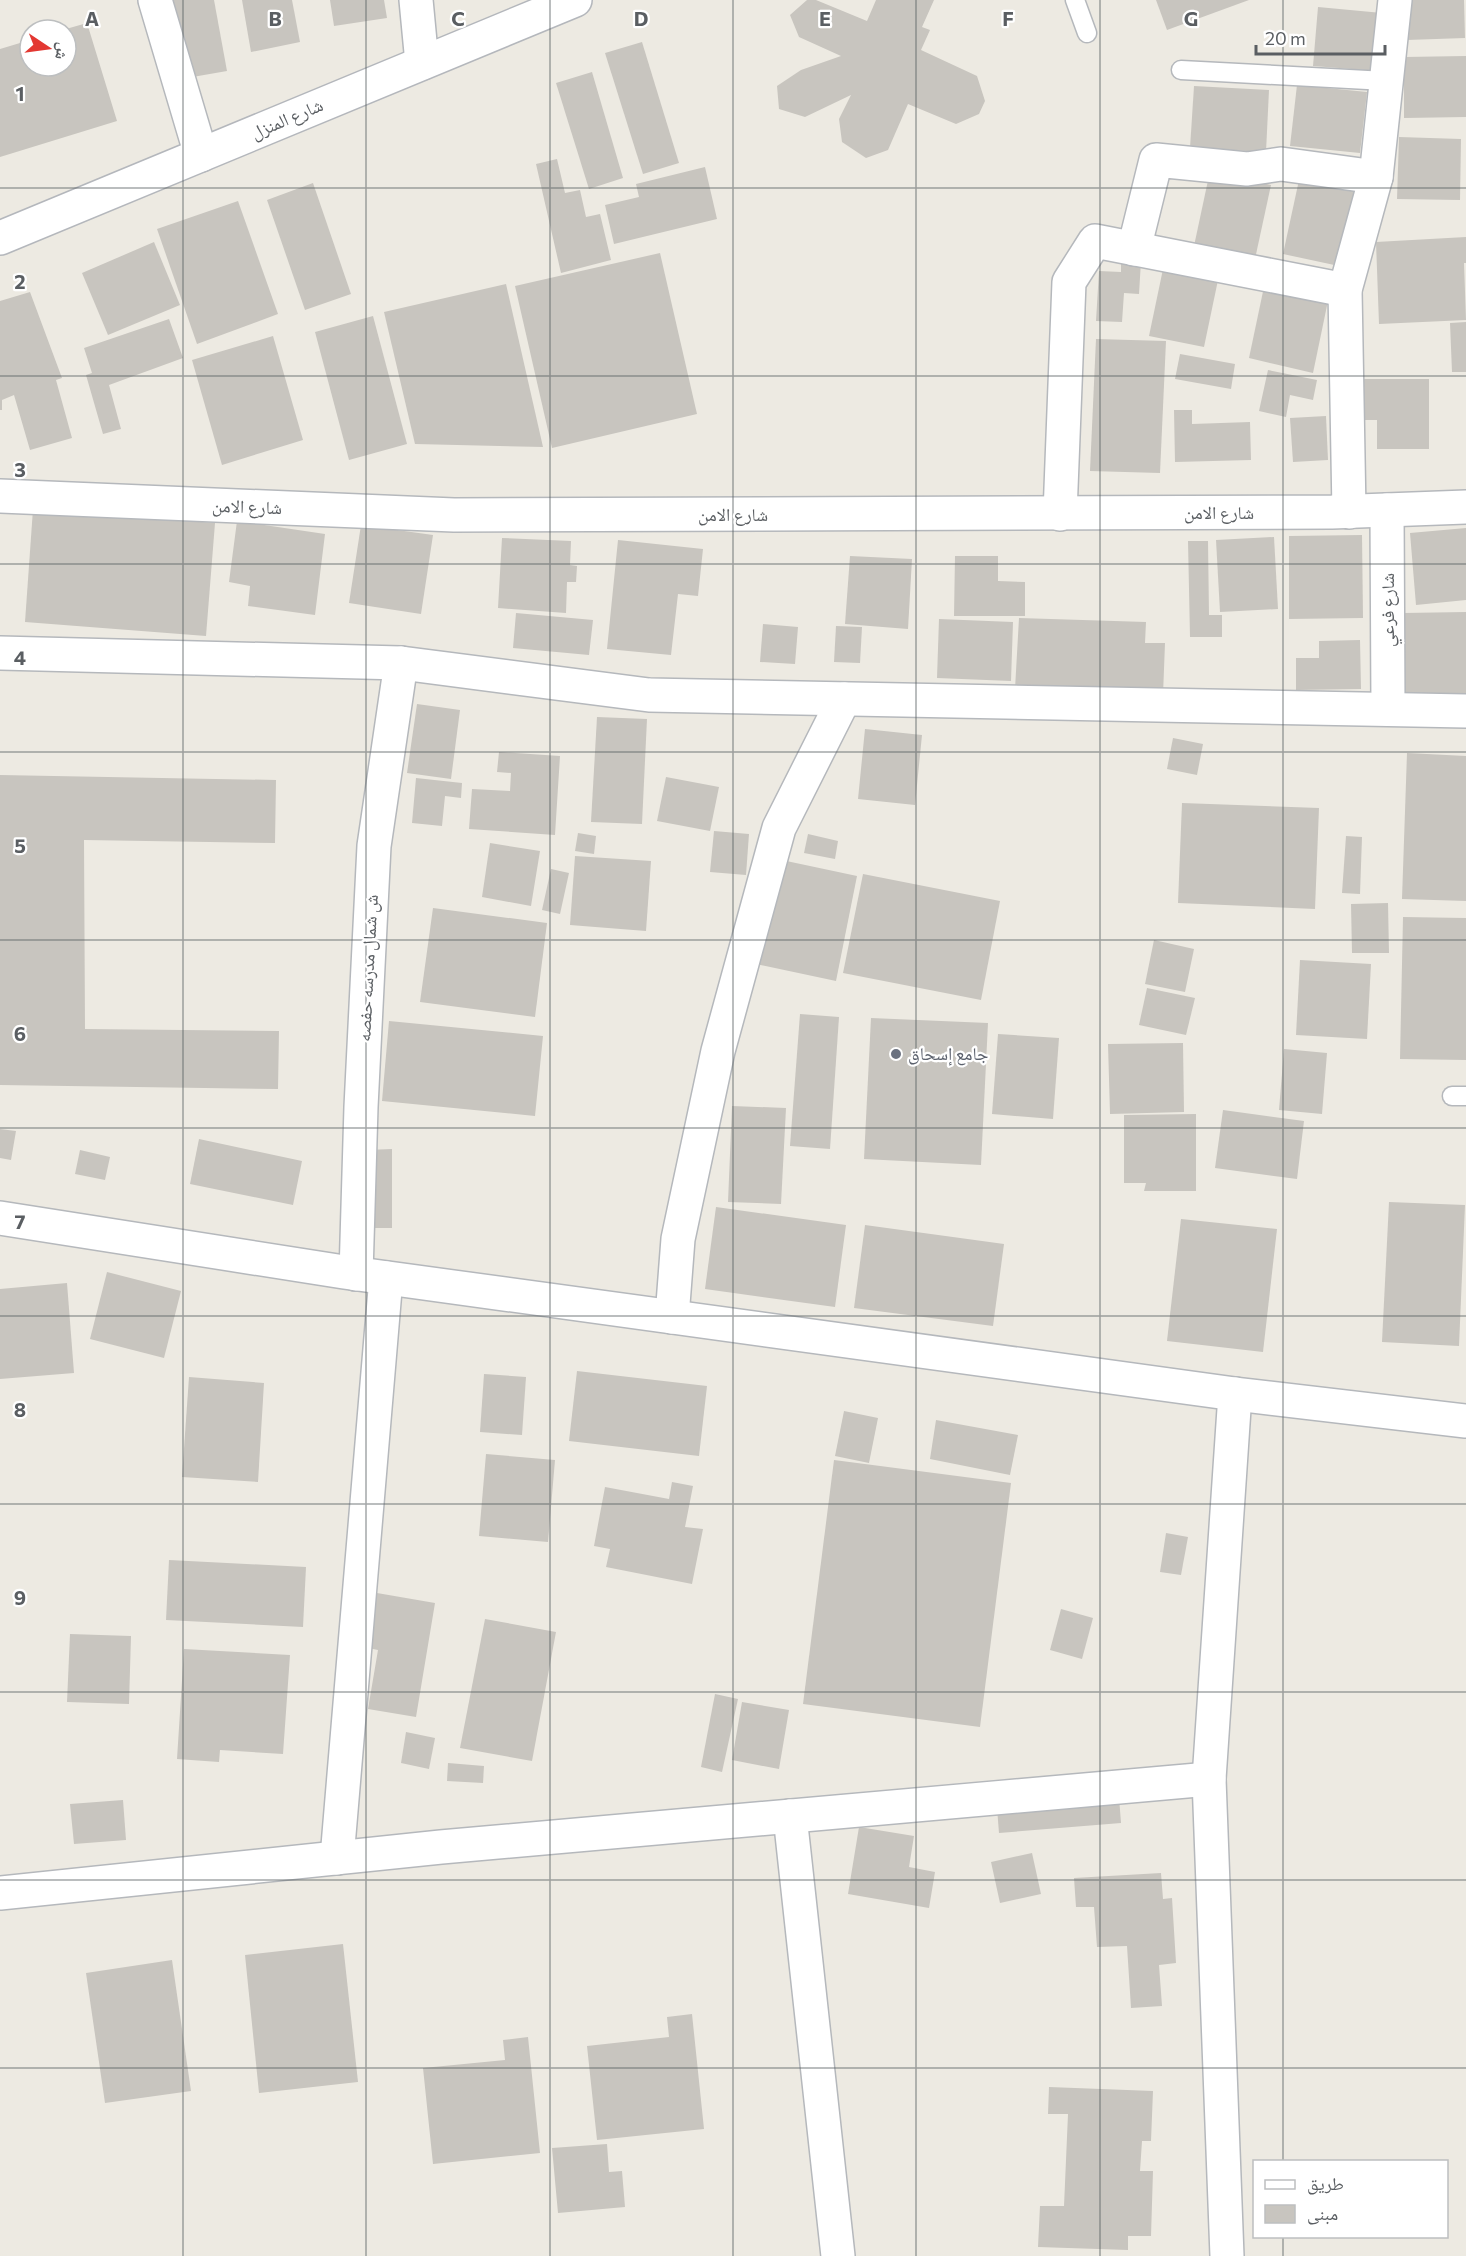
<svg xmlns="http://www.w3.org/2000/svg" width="1466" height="2256" viewBox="0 0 1466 2256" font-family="Commissioner,'Noto Naskh Arabic',sans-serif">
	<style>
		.building { fill: #c8c5bf }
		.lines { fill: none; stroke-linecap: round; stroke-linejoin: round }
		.lane-casing { stroke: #b5b8bc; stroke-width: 21 }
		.street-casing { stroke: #b5b8bc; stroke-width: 36 }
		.secondary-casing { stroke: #b4b7bc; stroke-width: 36 }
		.lane { stroke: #fff; stroke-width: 18 }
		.street { stroke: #fff; stroke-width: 33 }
		.secondary { stroke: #fff; stroke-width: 33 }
		.grid { fill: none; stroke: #5a5e62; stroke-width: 1.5; stroke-opacity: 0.55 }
		.worship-dot { fill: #6b7280; stroke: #fff; stroke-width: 2 }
		.labels { text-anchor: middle; stroke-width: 4.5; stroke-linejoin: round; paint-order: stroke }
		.street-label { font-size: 18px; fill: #5a5e62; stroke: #fff }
		.worship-label { font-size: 18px; fill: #5b616d; stroke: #fff; text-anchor: start }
		.grid-label { font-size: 20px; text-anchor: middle; font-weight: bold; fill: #5a5e62; stroke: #fff; stroke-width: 4.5; stroke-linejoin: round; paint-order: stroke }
	</style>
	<rect width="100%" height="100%" fill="#edeae2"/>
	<!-- building -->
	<g class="building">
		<path d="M168 0H214L227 71 181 79Z"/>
		<path d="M242 0H292L300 42 251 52Z"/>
		<path d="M330 0H384L387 18 334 26Z"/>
		<path d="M807 0H816L867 21 876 0H934L922 27 930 30 921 50 977 76 985 101 979 114 956 124 908 104 888 150 866 158 842 142 839 119 851 95 805 117 779 109 777 86 801 70 841 56 799 37 790 15Z"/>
		<path d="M1156 0H1249L1167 30Z"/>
		<path d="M1405 0H1464L1465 38 1407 40Z"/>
		<path d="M1318 7 1382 13 1378 71 1313 66Z"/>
		<path d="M87 23 117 121 0 157V49L30 40V66H66V29Z"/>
		<path d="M642 42 679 163 643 174 605 53Z"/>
		<path d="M1466 56V117L1404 118V57Z"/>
		<path d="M592 72 623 178 589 189 556 83Z"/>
		<path d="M1297 85 1367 92 1360 153 1290 146Z"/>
		<path d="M1194 86 1269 90 1266 152 1190 148Z"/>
		<path d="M1399 137 1461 139 1460 200 1397 199Z"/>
		<path d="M557 159 565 193 580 190 586 217 600 214 611 260 561 273 536 164Z"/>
		<path d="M705 167 717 219 614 244 605 205 639 197 636 184Z"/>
		<path d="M1210 171 1271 185 1255 259 1194 246Z"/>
		<path d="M1299 180 1355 191 1339 266 1283 254Z"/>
		<path d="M313 183 351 294 305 310 267 200Z"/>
		<path d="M238 201 278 314 197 344 157 229Z"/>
		<path d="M1466 237V263H1464L1466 320 1379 324 1376 242Z"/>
		<path d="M154 242 180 305 108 335 82 273Z"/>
		<path d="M660 253 697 414 552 448 515 286Z"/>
		<path d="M1121 260 1141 261 1139 294 1124 293 1122 322 1096 321 1099 271 1121 272Z"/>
		<path d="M1163 269 1218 280 1204 347 1149 336Z"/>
		<path d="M1265 282 1329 296 1313 373 1249 358Z"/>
		<path d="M506 284 543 447 415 444 384 312Z"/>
		<path d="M30 292 62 378 56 380 72 438 30 450 14 395 2 400V410H0V301Z"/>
		<path d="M373 316 407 444 349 460 315 332Z"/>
		<path d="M169 319 183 358 109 385 121 429 103 434 86 375 92 373 84 348Z"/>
		<path d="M1466 322V372H1452L1450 323Z"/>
		<path d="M273 336 303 440 222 465 192 360Z"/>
		<path d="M1096 339 1166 341 1160 473 1090 471Z"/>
		<path d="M1180 354 1235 364 1231 389 1175 379Z"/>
		<path d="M1268 370 1317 380 1313 400 1290 395 1286 417 1259 411Z"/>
		<path d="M1359 379H1429V449H1377V420H1359Z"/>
		<path d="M1174 410H1192V424L1250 422 1251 460 1175 462Z"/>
		<path d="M1326 416 1328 460 1293 462 1290 418Z"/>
		<path d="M33 509 215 523 206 636 25 622Z"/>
		<path d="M237 521 325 534 315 615 248 606 250 586 229 582Z"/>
		<path d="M361 525 433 535 421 614 349 603Z"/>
		<path d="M1466 528V600L1416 605 1410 533Z"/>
		<path d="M1362 535 1363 618 1289 619V536Z"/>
		<path d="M1274 537 1278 609 1220 612 1216 540Z"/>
		<path d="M502 538 571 541 570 565 577 566 576 582H567L566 613 498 608Z"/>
		<path d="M618 540 703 549 698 596 678 594 671 655 607 649Z"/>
		<path d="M1188 541H1208L1209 615H1222V637H1190Z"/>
		<path d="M850 556 912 559 908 629 845 624Z"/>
		<path d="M955 556H998V581L1025 582V616H954Z"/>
		<path d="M1466 612V693H1403V613Z"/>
		<path d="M516 613 593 620 589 655 513 648Z"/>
		<path d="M1019 618 1146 622 1145 643H1165L1163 695 1015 689Z"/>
		<path d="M939 619 1013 622 1011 681 937 678Z"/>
		<path d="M763 624 798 627 795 664 760 662Z"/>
		<path d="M836 626 862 627 860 663 834 662Z"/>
		<path d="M1360 640 1361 689 1296 690V658H1319V641Z"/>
		<path d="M417 704 460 710 451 779 407 773Z"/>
		<path d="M597 717 647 719 642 824 591 822Z"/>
		<path d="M865 729 922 735 915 805 858 799Z"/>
		<path d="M1173 738 1203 744 1197 775 1167 769Z"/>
		<path d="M499 752 560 756 555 835 469 829 472 789 510 791 511 773 497 772Z"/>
		<path d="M1407 753 1466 756V901L1402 899Z"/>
		<path d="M0 775 276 780 275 843 84 840 85 1029 279 1031 278 1089 0 1085Z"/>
		<path d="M666 777 719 787 710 831 657 821Z"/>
		<path d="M416 778 462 783 461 798 445 796 442 826 412 823Z"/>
		<path d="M1182 803 1319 808 1315 909 1178 903Z"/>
		<path d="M714 831 749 834 746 875 710 872Z"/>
		<path d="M578 833 596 836 594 854 575 851Z"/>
		<path d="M808 834 838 841 835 859 804 853Z"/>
		<path d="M1346 836 1362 837 1360 894 1342 893Z"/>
		<path d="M490 843 540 851 531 906 482 897Z"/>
		<path d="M575 856 651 861 646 931 570 925Z"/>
		<path d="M777 859 857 876 836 981 756 964Z"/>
		<path d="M551 869 569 873 560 914 542 910Z"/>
		<path d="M863 874 1000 901 981 1000 843 973Z"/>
		<path d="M1388 903 1389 953H1352L1351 904Z"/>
		<path d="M433 908 547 923 535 1017 420 1002Z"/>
		<path d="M1403 917 1466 918V1060L1400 1059Z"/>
		<path d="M1154 940 1194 949 1185 992 1145 984Z"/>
		<path d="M1300 960 1371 964 1367 1039 1296 1035Z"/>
		<path d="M1147 988 1195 998 1186 1035 1139 1025Z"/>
		<path d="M800 1014 839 1017 830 1149 790 1146Z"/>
		<path d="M871 1018 988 1023 981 1165 864 1159Z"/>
		<path d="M389 1021 543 1036 535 1116 382 1101Z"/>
		<path d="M998 1034 1059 1038 1053 1119 992 1114Z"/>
		<path d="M1183 1043 1184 1112 1110 1114 1108 1044Z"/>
		<path d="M1284 1049 1327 1053 1322 1114 1279 1110Z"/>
		<path d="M732 1106 786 1108 781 1204 728 1202Z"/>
		<path d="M1223 1110 1304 1121 1297 1179 1215 1168Z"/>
		<path d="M1196 1114V1191H1144L1146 1183H1124V1115Z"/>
		<path d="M0 1129 16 1131 11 1160 0 1158Z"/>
		<path d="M199 1139 302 1161 293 1205 190 1184Z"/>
		<path d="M392 1149V1228H368L367 1150Z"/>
		<path d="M80 1150 110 1157 105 1180 75 1174Z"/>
		<path d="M1389 1202 1465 1205 1459 1346 1382 1342Z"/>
		<path d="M716 1207 846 1225 835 1307 705 1289Z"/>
		<path d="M1181 1219 1277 1229 1263 1352 1167 1341Z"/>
		<path d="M865 1225 1004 1244 993 1326 854 1308Z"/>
		<path d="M107 1272 181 1291 164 1358 90 1339Z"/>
		<path d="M67 1283 74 1373 0 1379V1289Z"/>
		<path d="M577 1371 707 1386 699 1456 569 1441Z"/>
		<path d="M484 1374 526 1377 522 1435 480 1432Z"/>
		<path d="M189 1377 264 1383 258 1482 182 1477Z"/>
		<path d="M844 1411 878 1418 869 1463 835 1456Z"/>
		<path d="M936 1420 1018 1435 1010 1475 930 1459Z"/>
		<path d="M486 1454 555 1460 548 1542 479 1536Z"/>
		<path d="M834 1460 1011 1483 980 1727 803 1704Z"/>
		<path d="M672 1482 693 1486 685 1527 703 1529 692 1584 606 1567 610 1549 594 1546 605 1487 669 1499Z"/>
		<path d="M1166 1533 1188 1537 1181 1575 1160 1572Z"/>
		<path d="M169 1560 306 1567 303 1627 166 1620Z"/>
		<path d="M377 1593 435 1603 416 1717 368 1709 378 1650 368 1648Z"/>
		<path d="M1061 1609 1093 1618 1082 1659 1050 1650Z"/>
		<path d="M485 1619 556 1632 532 1761 460 1748Z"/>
		<path d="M70 1634 131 1636 129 1704 67 1702Z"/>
		<path d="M184 1649 290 1655 283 1754 220 1750 219 1762 177 1759Z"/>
		<path d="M715 1694 738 1699 722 1772 701 1767Z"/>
		<path d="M742 1702 789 1710 779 1769 732 1760Z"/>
		<path d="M406 1732 435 1738 429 1769 401 1763Z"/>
		<path d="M448 1763 484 1766 483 1783 447 1781Z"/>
		<path d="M1119 1797 1121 1823 999 1833 997 1808Z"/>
		<path d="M123 1800 126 1840 74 1844 70 1804Z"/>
		<path d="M859 1827 914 1836 909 1867 935 1872 929 1908 848 1894Z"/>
		<path d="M1032 1853 1041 1894 1000 1903 991 1862Z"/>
		<path d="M1161 1873 1163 1899 1172 1898 1176 1963 1159 1965 1162 2006 1131 2008 1127 1946 1097 1947 1094 1907H1076L1074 1878Z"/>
		<path d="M343 1944 358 2082 259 2093 245 1955Z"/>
		<path d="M172 1960 191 2091 105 2103 86 1973Z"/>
		<path d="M692 2014 704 2129 597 2140 587 2046 669 2037 667 2017Z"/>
		<path d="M528 2037 540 2153 433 2164 423 2068 505 2060 503 2040Z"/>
		<path d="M1049 2087 1153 2091 1151 2141H1142L1140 2171H1153L1151 2236H1128V2250L1038 2247 1040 2206H1064L1068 2114H1048Z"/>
		<path d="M607 2144 609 2172 622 2171 625 2207 558 2213 552 2148Z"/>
	</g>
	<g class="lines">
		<defs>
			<g id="lane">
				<path d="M1075 0 1087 33"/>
				<path d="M1181 70 1386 81"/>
				<path d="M1452 1096H1466"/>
			</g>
			<g id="street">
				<path d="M155 0 201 155"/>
				<path d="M416 0 422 63"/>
				<path d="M1376 177 1395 0"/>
				<path d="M1134 249 1156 160 1247 169 1281 164 1376 177 1345 290 1349 512"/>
				<path d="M0 496 454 515 1332 512 1466 507"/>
				<path d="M1387 510 1388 709"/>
				<path d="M1060 514 1069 282 1095 241 1345 290"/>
				<path d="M0 653 401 663 649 695 1466 711"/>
				<path d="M0 1218 344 1272 1235 1394 1466 1421"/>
				<path d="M356 1274 361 1107 374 846 401 663"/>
				<path d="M672 1317 678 1239 718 1051 779 828 844 699"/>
				<path d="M790 1816 838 2256"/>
				<path d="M337 1858 386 1278"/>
				<path d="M0 1893 441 1847 1209 1779"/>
				<path d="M1227 2256 1209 1779 1235 1394"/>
			</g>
			<path id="secondary" d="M0 238 575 0"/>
		</defs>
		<!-- lane casing -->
		<use href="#lane" class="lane-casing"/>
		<!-- street casing -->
		<use href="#street" class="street-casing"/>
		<!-- secondary casing -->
		<use href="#secondary" class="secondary-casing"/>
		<!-- lane -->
		<use href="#lane" class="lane"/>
		<!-- street -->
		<use href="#street" class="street"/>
		<!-- secondary -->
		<use href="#secondary" class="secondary"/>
	</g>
	<!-- grid -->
	<path class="grid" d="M183 0V2256M366 0V2256M550 0V2256M733 0V2256M916 0V2256M1100 0V2256M1283 0V2162M0 188H1466M0 376H1466M0 564H1466M0 752H1466M0 940H1466M0 1128H1466M0 1316H1466M0 1504H1466M0 1692H1466M0 1880H1466M0 2068H1466M1283 2236V2256"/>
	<!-- markers -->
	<circle class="worship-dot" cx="896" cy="1054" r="6"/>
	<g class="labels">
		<!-- street labels -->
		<g class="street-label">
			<text transform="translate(287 119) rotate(-23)" y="6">شارع المنزل</text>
			<text transform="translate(247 507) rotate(2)" y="6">شارع الامن</text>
			<text x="1219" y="519">شارع الامن</text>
			<text x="733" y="521">شارع الامن</text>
			<text transform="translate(1388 610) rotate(-90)" y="6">شارع فرعي</text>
			<text transform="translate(368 968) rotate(-87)" y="6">ش شمال مدرسه حفصه</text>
		</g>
		<!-- worship labels -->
		<g class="worship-label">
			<text x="908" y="1060">جامع إسحاق</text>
		</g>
	</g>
	<g class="grid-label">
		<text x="92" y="26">A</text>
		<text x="275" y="26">B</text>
		<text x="458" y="26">C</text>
		<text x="641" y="26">D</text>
		<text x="825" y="26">E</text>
		<text x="1008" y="26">F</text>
		<text x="1191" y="26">G</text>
		<text x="20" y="101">1</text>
		<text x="20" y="289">2</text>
		<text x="20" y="477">3</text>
		<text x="20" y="665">4</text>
		<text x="20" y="853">5</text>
		<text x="20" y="1041">6</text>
		<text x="20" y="1229">7</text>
		<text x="20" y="1417">8</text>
		<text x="20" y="1605">9</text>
	</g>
	<!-- legend -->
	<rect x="1253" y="2160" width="195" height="78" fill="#ffffff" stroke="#bdbfc0" stroke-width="1.5"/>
	<rect x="1265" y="2180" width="30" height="9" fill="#ffffff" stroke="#bdbfc0" stroke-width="1.5"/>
	<text x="1307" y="2190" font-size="18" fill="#5a5e62">طريق</text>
	<rect x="1265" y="2205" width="30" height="18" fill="#c8c5bf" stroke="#bdbfc0" stroke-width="1.5"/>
	<text x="1307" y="2220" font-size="18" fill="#5a5e62">مبنى</text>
	<!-- north arrow -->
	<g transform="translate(48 48) rotate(103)"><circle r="28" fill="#ffffff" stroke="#bdbfc0" stroke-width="1.5"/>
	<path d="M0-4.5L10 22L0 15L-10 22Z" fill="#e33832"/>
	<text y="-9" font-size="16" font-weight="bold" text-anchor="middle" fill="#5a5e62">ش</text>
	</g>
	<!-- scale -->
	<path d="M1256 45v9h129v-9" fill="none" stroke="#5a5e62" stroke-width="3"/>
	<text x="1265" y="45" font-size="18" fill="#5a5e62" stroke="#ffffff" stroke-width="4.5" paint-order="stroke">20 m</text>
</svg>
